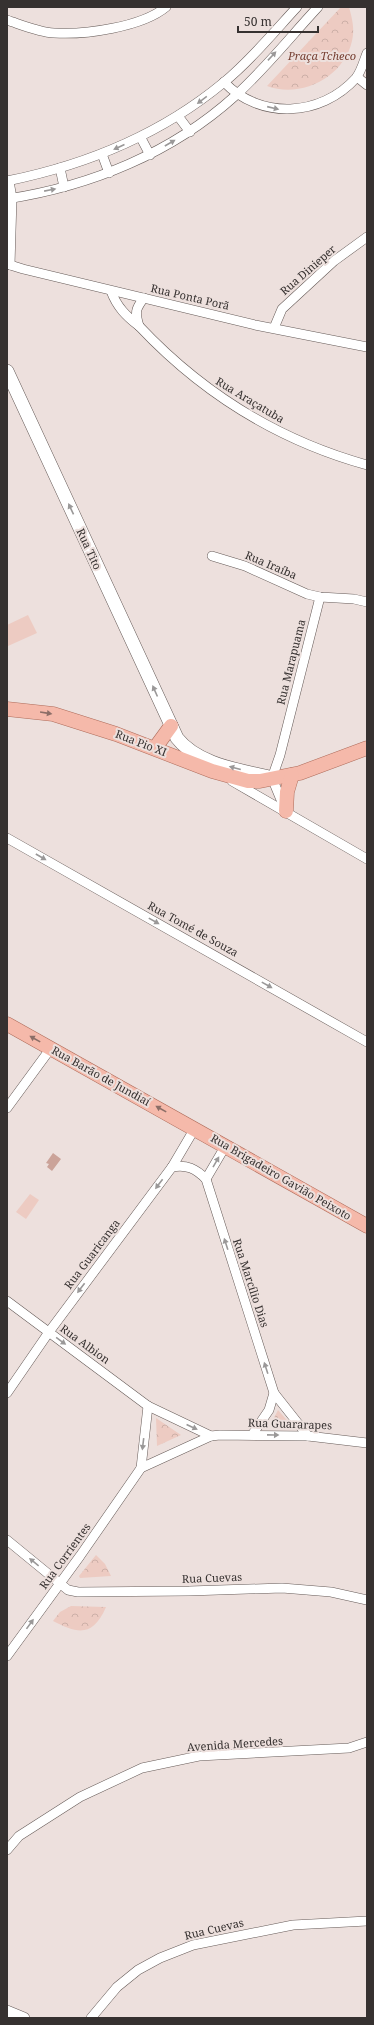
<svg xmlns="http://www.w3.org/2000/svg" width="374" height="2025" viewBox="0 0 374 2025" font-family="'Noto Serif',serif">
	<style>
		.grass { fill: #edcbc2 }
		.forest { fill: url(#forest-crowns) }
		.water { fill: #cba399 }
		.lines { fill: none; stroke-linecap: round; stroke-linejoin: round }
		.minor-casing { stroke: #665b58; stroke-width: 10 }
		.tertiary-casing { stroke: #665b58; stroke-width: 12 }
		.secondary-casing { stroke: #665b58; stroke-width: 14 }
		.primary-casing { stroke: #ae6c5b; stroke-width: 15 }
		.minor { stroke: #fff; stroke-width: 9 }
		.tertiary { stroke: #fff; stroke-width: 11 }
		.secondary { stroke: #fff; stroke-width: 13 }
		.primary { stroke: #f5b9aa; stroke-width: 14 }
		.oneway { fill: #9a9898 }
		.oneway2 { fill: #8c6e67 }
		.labels { text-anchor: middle; stroke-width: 4; stroke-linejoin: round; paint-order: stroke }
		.park-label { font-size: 11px; font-style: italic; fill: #763f32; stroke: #ede0dd }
		.street-label { font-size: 11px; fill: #363130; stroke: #ede0dd }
	</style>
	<defs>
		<pattern id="forest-crowns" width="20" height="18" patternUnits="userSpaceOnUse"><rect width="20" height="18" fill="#edcbc2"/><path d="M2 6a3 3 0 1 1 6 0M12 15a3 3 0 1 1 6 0" fill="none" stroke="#ccafa7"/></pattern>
	</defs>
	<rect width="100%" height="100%" fill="#ede0dd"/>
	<!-- grass -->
	<g class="grass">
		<path d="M28 615 37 633 8 646 7 625Z"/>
		<path d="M30 1194 39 1200 26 1219 16 1212Z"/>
	</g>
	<!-- forest -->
	<g class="forest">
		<path d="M341 7H349C352 18 355 29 352 41 344 77 301 99 267 86Z"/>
		<path d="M278 1410 292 1426H270Z"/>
		<path d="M156 1418 181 1435 157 1446Z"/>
		<path d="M96 1555 105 1564 111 1576 80 1578 79 1576Z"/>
		<path d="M71 1606 106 1607C93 1637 78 1634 53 1621L60 1612Z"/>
	</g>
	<!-- water -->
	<path class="water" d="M53 1153 61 1159 52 1171 47 1167 49 1164 46 1163Z"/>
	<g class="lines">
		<defs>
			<g id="minor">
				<path d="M7 20C22 25 38 32 54 33 85 35 142 27 166 7"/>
				<path d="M357 77 367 85"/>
				<path d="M224 82C260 120 321 117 356 78 361 72 364 61 367 53"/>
				<path d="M178 116 190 132"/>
				<path d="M141 138 150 155"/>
				<path d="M102 154 109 173"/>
				<path d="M60 168 64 187"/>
				<path d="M7 181C86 165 160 135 223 83 250 61 273 33 297 7"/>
				<path d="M9 181 12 198 10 265"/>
				<path d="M7 199C91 186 172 153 235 96 265 69 291 36 318 7"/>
				<path d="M7 264 23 269 255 325 367 347"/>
				<path d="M111 291C117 307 126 316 139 326 135 313 135 309 144 298"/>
				<path d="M139 326C203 394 277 440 367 465"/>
				<path d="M274 328 282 309 334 261 367 237"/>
				<path d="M212 556 245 566 307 594 320 597 354 599 367 602"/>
				<path d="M232 781 367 859"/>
				<path d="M284 807 272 778 280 755 320 597"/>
				<path d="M7 838 367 1042"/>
				<path d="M7 1108 51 1048"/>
				<path d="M172 1167C187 1164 196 1169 206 1179L274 1393 308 1436"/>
				<path d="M206 1179 226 1145"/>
				<path d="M7 1301 148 1406 211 1436"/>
				<path d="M7 1393 49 1332 172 1167 195 1128"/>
				<path d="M148 1406 141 1468 211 1436 220 1435 308 1436 367 1443"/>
				<path d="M252 1435 269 1410 274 1393"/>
				<path d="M7 1540 68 1590 78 1592 189 1591 282 1588 331 1592 367 1600"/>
				<path d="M7 1656 80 1556 141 1468"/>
				<path d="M7 1850 19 1836 80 1797 142 1768 199 1756 349 1748 367 1742"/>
				<path d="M91 2018 117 1987 138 1970 160 1958 193 1945 293 1925 367 1921"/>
			</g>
			<path id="tertiary" d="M7 2011 24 2018"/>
			<path id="secondary" d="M7 371 177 738C198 765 241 770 272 778"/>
			<g id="primary">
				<path d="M7 709 53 714 116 734 212 771 248 781H260L300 773 367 748"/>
				<path d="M155 748 171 726"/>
				<path d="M286 811 287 792 292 775"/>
				<path d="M7 1024 367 1226"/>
			</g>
		</defs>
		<!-- minor casing -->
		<use href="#minor" class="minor-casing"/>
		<!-- tertiary casing -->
		<use href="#tertiary" class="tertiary-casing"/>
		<!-- secondary casing -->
		<use href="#secondary" class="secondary-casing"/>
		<!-- primary casing -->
		<use href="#primary" class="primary-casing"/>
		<!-- minor -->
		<use href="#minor" class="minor"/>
		<!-- tertiary -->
		<use href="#tertiary" class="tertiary"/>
		<!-- secondary -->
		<use href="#secondary" class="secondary"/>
		<!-- primary -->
		<use href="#primary" class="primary"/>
	</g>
	<!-- one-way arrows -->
	<defs><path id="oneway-solid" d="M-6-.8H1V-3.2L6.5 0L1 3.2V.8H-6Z"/></defs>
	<g class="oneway">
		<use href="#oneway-solid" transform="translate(272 56) rotate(-47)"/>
		<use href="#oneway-solid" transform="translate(202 100) rotate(143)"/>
		<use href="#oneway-solid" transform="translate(273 108) rotate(13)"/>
		<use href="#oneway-solid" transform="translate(170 143) rotate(-30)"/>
		<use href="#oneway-solid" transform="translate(119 147) rotate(156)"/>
		<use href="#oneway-solid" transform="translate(50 190) rotate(-11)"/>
		<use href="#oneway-solid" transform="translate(71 509) rotate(-115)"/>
		<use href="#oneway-solid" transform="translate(155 691) rotate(-114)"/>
		<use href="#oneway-solid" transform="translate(235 768) rotate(-165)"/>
		<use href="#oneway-solid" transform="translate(41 857) rotate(30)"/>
		<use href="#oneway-solid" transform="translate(154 921) rotate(29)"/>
		<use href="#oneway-solid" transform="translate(267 985) rotate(29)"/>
		<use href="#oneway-solid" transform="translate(216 1162) rotate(-60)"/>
		<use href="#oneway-solid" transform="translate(159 1184) rotate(127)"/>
		<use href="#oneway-solid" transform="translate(226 1244) rotate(-108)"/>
		<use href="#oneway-solid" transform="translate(81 1288) rotate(127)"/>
		<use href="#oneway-solid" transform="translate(61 1341) rotate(36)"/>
		<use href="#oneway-solid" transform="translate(266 1368) rotate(-108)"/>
		<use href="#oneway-solid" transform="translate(192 1427) rotate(25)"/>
		<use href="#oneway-solid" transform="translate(273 1435) rotate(1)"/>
		<use href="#oneway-solid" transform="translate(143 1444) rotate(97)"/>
		<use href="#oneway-solid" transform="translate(34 1562) rotate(-141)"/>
		<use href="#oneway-solid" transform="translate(30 1624) rotate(-54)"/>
	</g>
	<g class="oneway2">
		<use href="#oneway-solid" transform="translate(46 713) rotate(9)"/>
		<use href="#oneway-solid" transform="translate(35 1039) rotate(-151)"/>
		<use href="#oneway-solid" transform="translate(161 1109) rotate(-151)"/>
	</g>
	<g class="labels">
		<!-- park labels -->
		<g class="park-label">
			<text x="322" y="60">Praça Tcheco</text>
		</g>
		<!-- street labels -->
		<g class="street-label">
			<text transform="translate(308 270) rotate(-41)" y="4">Rua Dinieper</text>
			<text transform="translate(190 297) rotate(13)" y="4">Rua Ponta Porã</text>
			<text transform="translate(250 400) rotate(31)" y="4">Rua Araçatuba</text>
			<text transform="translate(89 549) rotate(65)" y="4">Rua Tito</text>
			<text transform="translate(271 565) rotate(23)" y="4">Rua Iraíba</text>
			<text transform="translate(291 662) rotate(-76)" y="4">Rua Marapuama</text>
			<text transform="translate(141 743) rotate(21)" y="4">Rua Pio XI</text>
			<text transform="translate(193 929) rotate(29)" y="4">Rua Tomé de Souza</text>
			<text transform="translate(101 1076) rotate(29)" y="4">Rua Barão de Jundiaí</text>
			<text transform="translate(281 1177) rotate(30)" y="4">Rua Brigadeiro Gavião Peixoto</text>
			<text transform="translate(92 1254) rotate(-53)" y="4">Rua Guaricanga</text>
			<text transform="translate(251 1283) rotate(72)" y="4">Rua Marcílio Dias</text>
			<text transform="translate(85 1344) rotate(36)" y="4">Rua Albion</text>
			<text transform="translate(290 1424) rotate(2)" y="4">Rua Guararapes</text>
			<text transform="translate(65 1556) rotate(-54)" y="4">Rua Corrientes</text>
			<text transform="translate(212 1578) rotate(-2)" y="4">Rua Cuevas</text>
			<text transform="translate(235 1744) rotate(-4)" y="4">Avenida Mercedes</text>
			<text transform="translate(214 1929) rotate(-13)" y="4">Rua Cuevas</text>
		</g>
	</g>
	<!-- border -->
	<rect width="374" height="2025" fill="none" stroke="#363130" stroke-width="16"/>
	<!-- scale -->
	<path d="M238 26v6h80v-6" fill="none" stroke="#363130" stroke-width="2"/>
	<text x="244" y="26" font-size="12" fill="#363130" stroke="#ede0dd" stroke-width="3" paint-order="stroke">50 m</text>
</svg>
